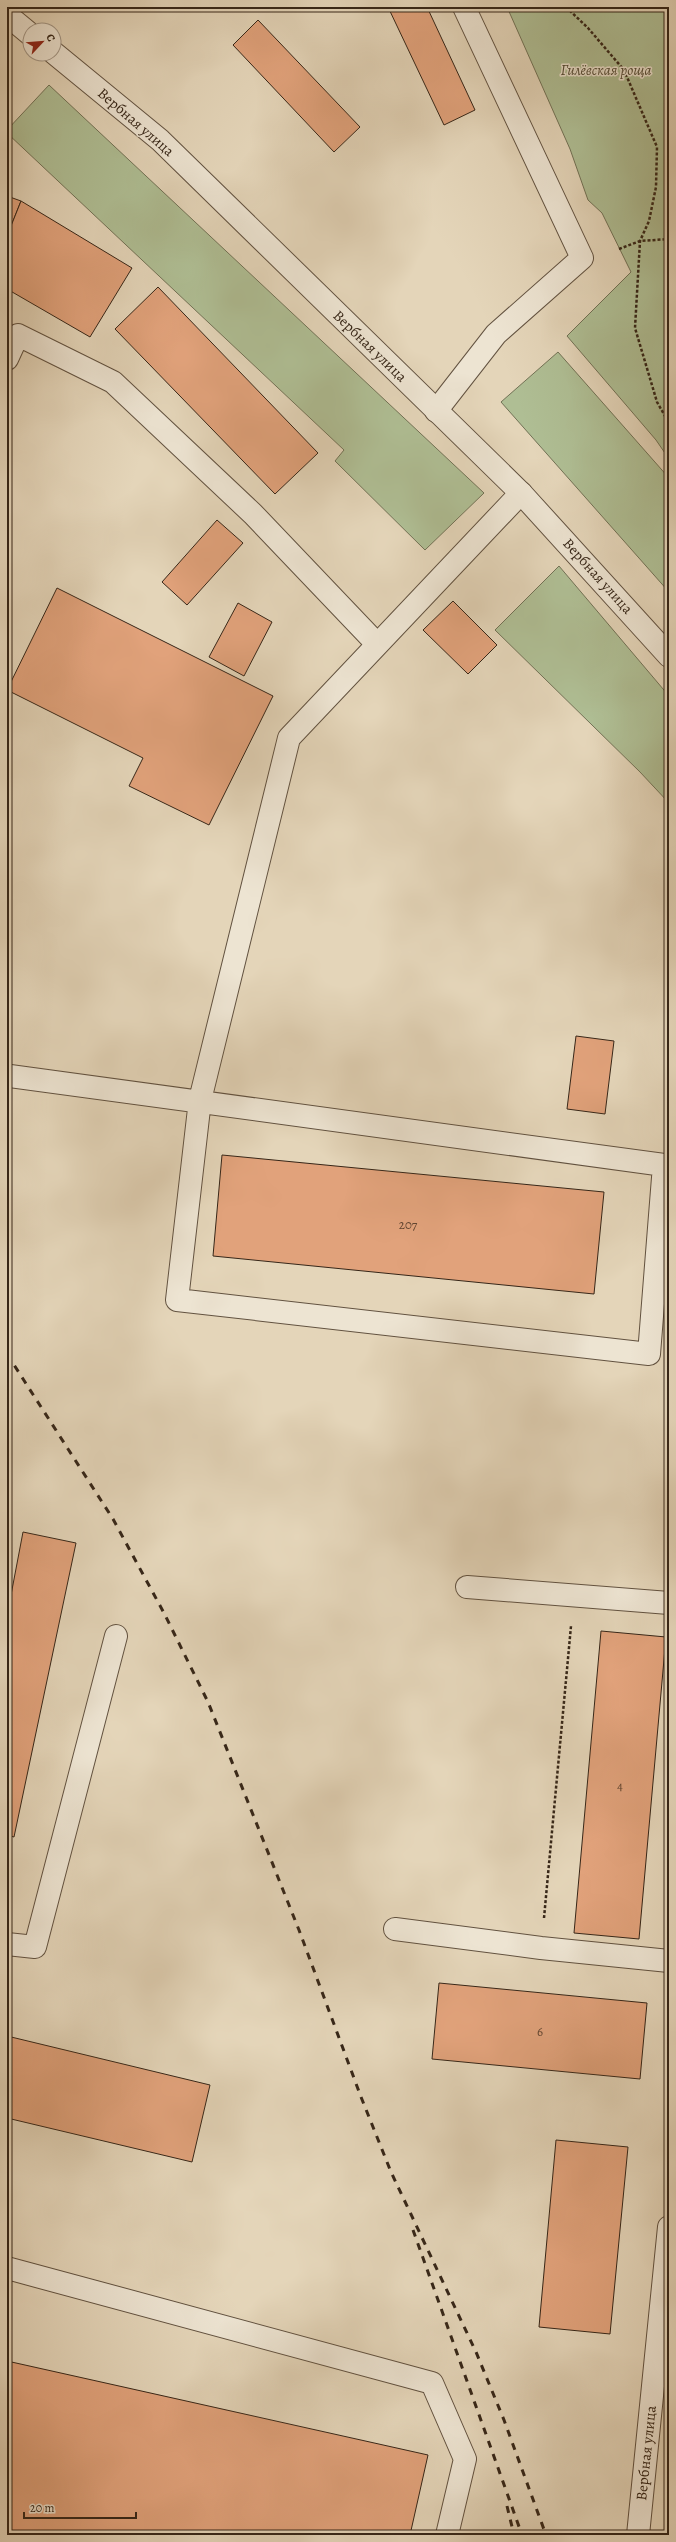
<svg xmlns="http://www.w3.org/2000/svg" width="676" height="2542" viewBox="0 0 676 2542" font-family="Alegreya,serif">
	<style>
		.green { fill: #afbe94; stroke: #727256 }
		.building { fill: #e1a27b; stroke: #362618 }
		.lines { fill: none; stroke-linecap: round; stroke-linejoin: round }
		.service-casing { stroke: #625240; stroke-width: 24 }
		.minor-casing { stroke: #625240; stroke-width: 24 }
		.path { stroke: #362618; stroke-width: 2.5; stroke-dasharray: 3 2; stroke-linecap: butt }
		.service { stroke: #ede4d2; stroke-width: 22 }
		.minor { stroke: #ede4d2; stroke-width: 22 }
		.rail { stroke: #362618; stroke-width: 3; stroke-dasharray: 7 7; stroke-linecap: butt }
		.labels { text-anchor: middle; stroke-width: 3; stroke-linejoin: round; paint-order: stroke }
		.number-label { font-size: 13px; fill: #614531 }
		.park-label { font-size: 15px; font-style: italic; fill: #544c37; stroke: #ede4d2 }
		.street-label { font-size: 15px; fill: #362618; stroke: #ede4d2 }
	</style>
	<rect width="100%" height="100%" fill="#e4d5b9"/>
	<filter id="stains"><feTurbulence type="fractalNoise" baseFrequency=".005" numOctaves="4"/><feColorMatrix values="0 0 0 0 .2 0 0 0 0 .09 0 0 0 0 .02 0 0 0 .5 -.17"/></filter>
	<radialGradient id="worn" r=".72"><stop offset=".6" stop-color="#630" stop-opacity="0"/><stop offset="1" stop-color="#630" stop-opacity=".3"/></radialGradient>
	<!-- green -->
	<g class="green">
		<path d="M507 7H669V459L656 440 567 336 631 272 602 213 588 200 570 149Z"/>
		<path d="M49 85 484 493 425 550 335 461 344 450 7 133V130Z"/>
		<path d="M558 352 669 478V592L501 402Z"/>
		<path d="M559 566 669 696V803L640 772 495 630Z"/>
	</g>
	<!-- building -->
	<g class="building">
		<path d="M388 7H427L475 110 444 125Z"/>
		<path d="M258 20 360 127 334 152 233 45Z"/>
		<path d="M7 196 21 201 7 236Z"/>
		<path d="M21 201 132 268 90 337 7 289V236Z"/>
		<path d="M158 287 318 453 275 494 115 329Z"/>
		<path d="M217 520 243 543 187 605 162 582Z"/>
		<path d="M57 588 273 696 209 825 129 786 143 758 7 690Z"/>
		<path d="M453 601 497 645 468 674 423 630Z"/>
		<path d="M238 603 272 622 244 676 209 657Z"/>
		<path d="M576 1036 614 1041 605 1114 567 1109Z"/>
		<path d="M222 1155 604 1192 594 1294 213 1256Z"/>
		<path d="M23 1532 76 1543 14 1837 7 1835V1616Z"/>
		<path d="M601 1631 666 1637 639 1939 574 1933Z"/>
		<path d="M439 1983 647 2003 640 2079 432 2059Z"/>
		<path d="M7 2036 210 2085 192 2162 7 2118Z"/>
		<path d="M556 2140 628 2147 610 2334 539 2327Z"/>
		<path d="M7 2361 428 2455 410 2535H7Z"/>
	</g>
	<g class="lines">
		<defs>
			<g id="service">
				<path d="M7 359 18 335 113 382 253 514 376 643"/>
				<path d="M436 411 496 334 582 258 464 7"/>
				<path d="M10 1076 664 1165 649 1354 177 1300 200 1100 289 738 521 493"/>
				<path d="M467 1587 669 1603"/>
				<path d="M395 1929 541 1948 669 1961"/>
				<path d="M7 1944 35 1947 116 1636"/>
				<path d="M7 2268 432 2383 465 2459 447 2535"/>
			</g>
			<g id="minor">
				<path d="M7 15 30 34"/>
				<path d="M54 53 160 140 521 493 669 656"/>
				<path d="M638 2535 669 2227"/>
			</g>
		</defs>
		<!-- service casing -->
		<use href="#service" class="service-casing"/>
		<!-- minor casing -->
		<use href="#minor" class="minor-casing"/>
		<!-- path -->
		<g class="path">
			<path d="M566 7 588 28 624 70 657 147 656 187 649 221 640 241 635 328 657 402 669 423"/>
			<path d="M619 249 640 241 669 239"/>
			<path d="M544 1918 571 1626"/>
		</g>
		<!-- service -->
		<use href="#service" class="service"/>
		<!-- minor -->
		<use href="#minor" class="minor"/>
		<!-- rail -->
		<g class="rail">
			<path d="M7 1354 113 1519 164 1613 208 1702 299 1930 361 2097 391 2172 476 2352 504 2420 546 2535"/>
			<path d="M413 2230 522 2535"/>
			<path d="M507 2506 514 2535"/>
		</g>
	</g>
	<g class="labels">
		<!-- number labels -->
		<g class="number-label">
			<text x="408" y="1229">207</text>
			<text x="620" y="1790">4</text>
			<text x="540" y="2036">6</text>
		</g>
		<!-- park labels -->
		<g class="park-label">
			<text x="606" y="75">Гилёвская роща</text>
		</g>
		<!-- street labels -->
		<g class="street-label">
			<text transform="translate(136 122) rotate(41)" y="5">Вербная улица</text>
			<text transform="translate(370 346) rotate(44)" y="5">Вербная улица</text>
			<text transform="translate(598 576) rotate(48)" y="5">Вербная улица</text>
			<text transform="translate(646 2453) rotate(-84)" y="5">Вербная улица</text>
		</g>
	</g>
	<!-- margin -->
	<rect width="676" height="2542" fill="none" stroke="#e4d5b9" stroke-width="24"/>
	<rect x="8" y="8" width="660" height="2526" fill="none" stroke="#362618" stroke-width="2"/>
	<rect x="12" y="12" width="652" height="2518" fill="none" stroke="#362618"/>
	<!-- north arrow -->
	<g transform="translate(42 42) rotate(64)"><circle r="19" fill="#ede4d2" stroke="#a49888"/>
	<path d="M0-3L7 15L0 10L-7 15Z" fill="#8f2418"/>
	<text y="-6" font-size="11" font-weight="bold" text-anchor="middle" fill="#362618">С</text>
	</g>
	<!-- scale -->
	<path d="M24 2512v6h112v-6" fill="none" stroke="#362618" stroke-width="2"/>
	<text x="30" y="2512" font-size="12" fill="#362618" stroke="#ede4d2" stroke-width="3" paint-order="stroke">20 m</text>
	<rect width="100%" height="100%" filter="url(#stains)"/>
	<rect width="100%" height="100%" fill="url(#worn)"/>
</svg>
